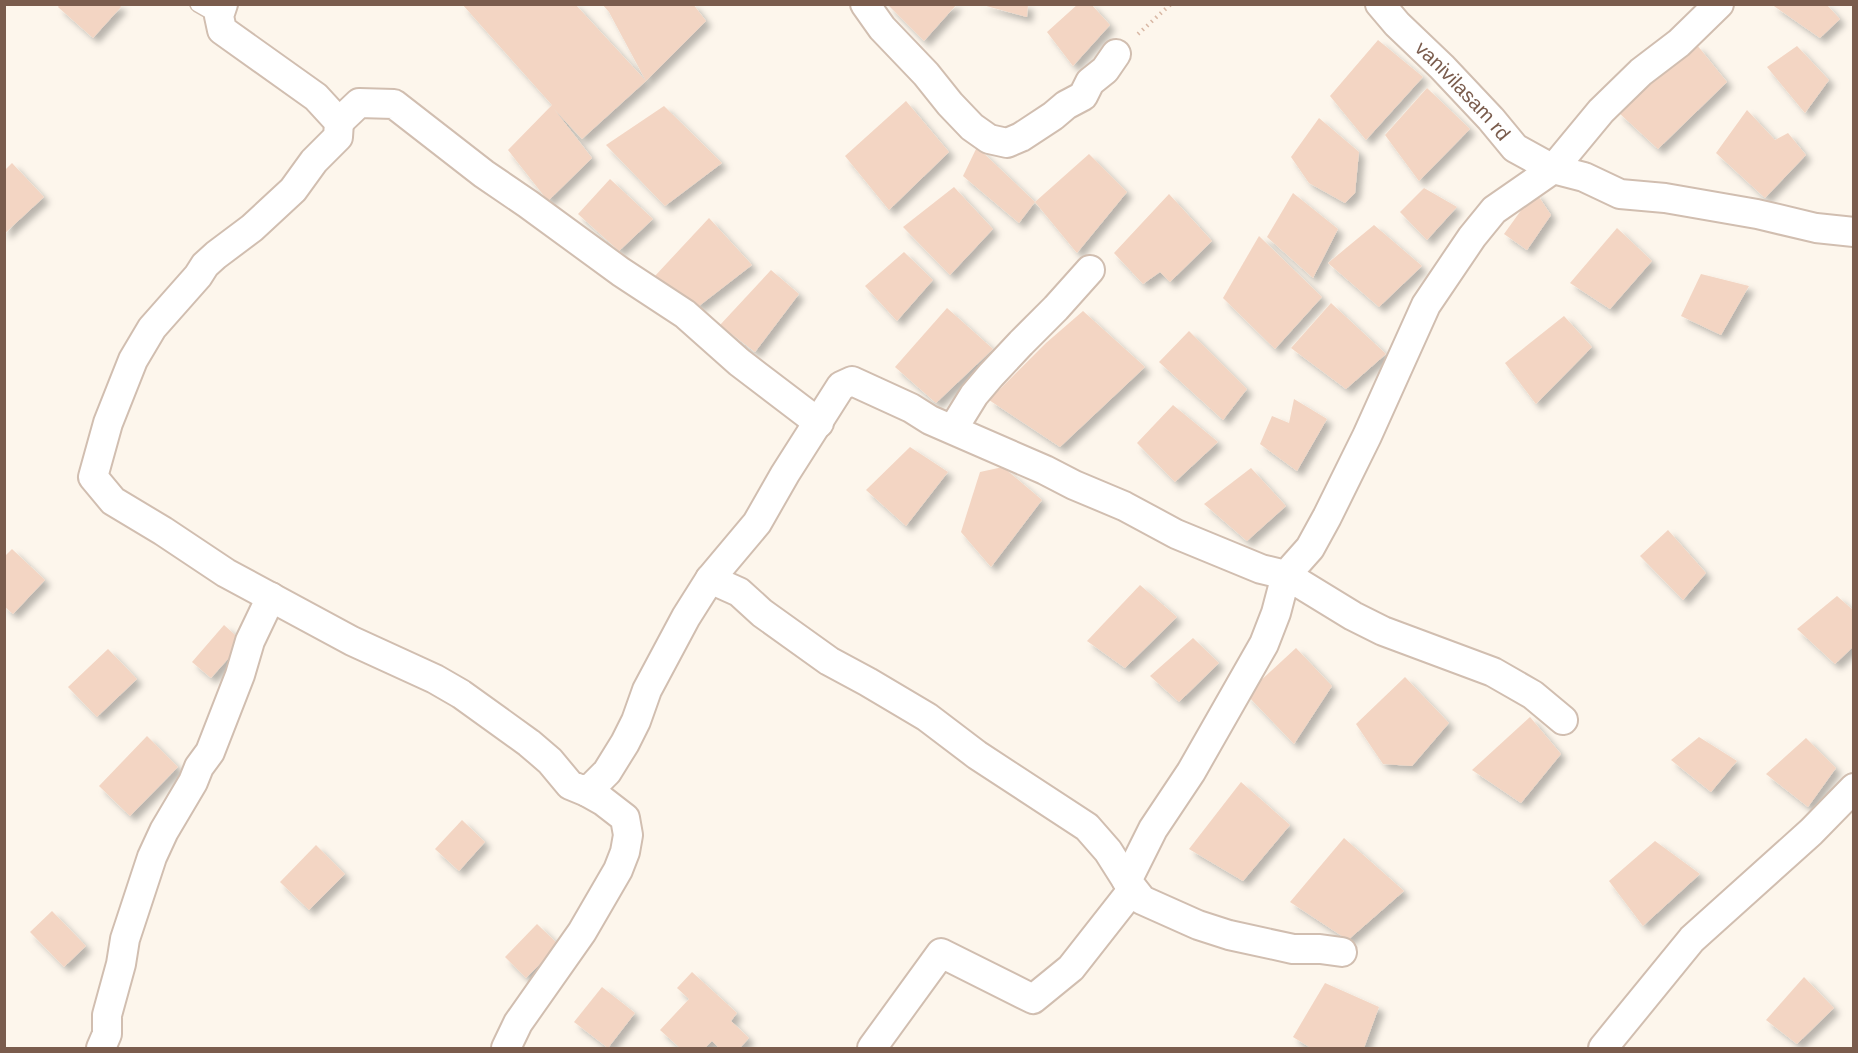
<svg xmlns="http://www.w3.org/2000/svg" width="1858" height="1053" viewBox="0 0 1858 1053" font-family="Arial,sans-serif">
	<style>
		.building { fill: #f3d5c3; filter: url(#shadow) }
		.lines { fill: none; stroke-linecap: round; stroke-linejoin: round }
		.lane-casing { stroke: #d1beb0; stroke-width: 18 }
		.street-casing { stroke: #d1beb0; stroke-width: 32 }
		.path { stroke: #d9b8a5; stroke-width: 4; stroke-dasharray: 1.5 4.5; stroke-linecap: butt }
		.lane { stroke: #fff; stroke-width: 15 }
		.street { stroke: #fff; stroke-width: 28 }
		.labels { text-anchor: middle; stroke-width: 4.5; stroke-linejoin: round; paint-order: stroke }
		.street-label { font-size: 20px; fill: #7a5c4d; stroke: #fffaf3 }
	</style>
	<defs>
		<filter id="shadow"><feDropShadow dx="5.5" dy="5.5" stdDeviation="3" flood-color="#0004"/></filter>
	</defs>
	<rect width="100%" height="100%" fill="#fdf6ec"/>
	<!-- building -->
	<g class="building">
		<path d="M60 4H119L121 7 93 38 58 7Z"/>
		<path d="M462 4H575L646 81 582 139 554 109 592 158 548 201 508 150 552 105Z"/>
		<path d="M602 4H693L706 21 646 81 609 12Z"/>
		<path d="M887 4H957L924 41Z"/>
		<path d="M979 4H1028L1027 17Z"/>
		<path d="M1078 4H1091L1110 25 1073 66 1047 32Z"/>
		<path d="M1771 4H1826L1840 19 1820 38Z"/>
		<path d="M1378 40 1423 77 1366 140 1330 96Z"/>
		<path d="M1697 45 1727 82 1658 149 1618 112Z"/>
		<path d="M1797 46 1829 80 1805 113 1767 67Z"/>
		<path d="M1427 88 1470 129 1419 181 1385 135Z"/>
		<path d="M906 101 949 152 889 210 845 156Z"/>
		<path d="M664 106 722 163 665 206 606 145Z"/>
		<path d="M1747 110 1775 140 1788 133 1806 155 1765 198 1716 153Z"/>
		<path d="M1319 118 1359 152 1355 193 1345 203 1309 183 1291 157Z"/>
		<path d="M977 147 1035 202 1019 223 963 176Z"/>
		<path d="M1089 154 1127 192 1077 253 1035 202Z"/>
		<path d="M12 163 44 197 4 234V171Z"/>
		<path d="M610 179 653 219 619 251 578 214Z"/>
		<path d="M954 187 993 229 950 275 903 227Z"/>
		<path d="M1424 188 1457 207 1427 240 1400 212Z"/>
		<path d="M1535 191 1551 215 1527 250 1504 234Z"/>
		<path d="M1293 193 1338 229 1313 278 1267 237Z"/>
		<path d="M1169 194 1212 241 1170 282 1160 272 1143 284 1114 253Z"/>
		<path d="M709 218 752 265 699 306 654 277Z"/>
		<path d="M1374 225 1422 266 1379 307 1328 263Z"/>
		<path d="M1617 228 1652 261 1610 309 1570 283Z"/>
		<path d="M1259 236 1322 297 1275 349 1223 298Z"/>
		<path d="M904 252 933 280 897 321 865 286Z"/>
		<path d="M771 270 799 294 755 352 720 325Z"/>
		<path d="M1701 274 1749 286 1721 335 1681 316Z"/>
		<path d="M1331 303 1386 354 1346 389 1291 348Z"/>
		<path d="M947 308 993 349 936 403 895 367Z"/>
		<path d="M1083 311 1145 367 1060 447 989 400 1046 343Z"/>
		<path d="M1564 316 1592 347 1536 404 1505 363Z"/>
		<path d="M1189 331 1247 389 1223 420 1159 362Z"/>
		<path d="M1294 399 1327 419 1297 471 1260 444 1272 416 1289 423Z"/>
		<path d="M1173 405 1218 442 1175 482 1137 443Z"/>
		<path d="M910 447 948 472 906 526 866 490Z"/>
		<path d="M1003 467 1042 500 991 567 961 532 980 472Z"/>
		<path d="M1251 468 1286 506 1247 541 1204 504Z"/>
		<path d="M1668 530 1706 573 1683 600 1640 556Z"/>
		<path d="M12 549 45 580 13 614 4 606V557Z"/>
		<path d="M1140 585 1177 617 1125 668 1087 641Z"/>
		<path d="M1837 596 1854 611V646L1835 664 1797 629Z"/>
		<path d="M224 625 243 642 211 678 192 662Z"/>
		<path d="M1193 638 1219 663 1179 702 1150 676Z"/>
		<path d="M1296 648 1332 686 1294 744 1246 694Z"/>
		<path d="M108 649 137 679 97 717 68 687Z"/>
		<path d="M1405 677 1449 723 1412 766 1383 764 1356 724Z"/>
		<path d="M1530 717 1561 754 1521 803 1472 770Z"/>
		<path d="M147 736 178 767 130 816 99 786Z"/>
		<path d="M1699 737 1737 761 1711 792 1671 760Z"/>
		<path d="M1806 738 1836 768 1808 807 1766 774Z"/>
		<path d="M1241 782 1290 825 1243 881 1189 849Z"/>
		<path d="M462 820 485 842 459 871 435 849Z"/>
		<path d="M1344 838 1404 891 1348 940 1290 902Z"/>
		<path d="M1655 841 1700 874 1643 926 1609 881Z"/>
		<path d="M316 845 345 874 309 910 280 882Z"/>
		<path d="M52 911 86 946 64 967 30 932Z"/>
		<path d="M537 924 559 945 526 978 505 957Z"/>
		<path d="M692 972 737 1013 731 1021 749 1038 740 1048H719L712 1041 705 1048H680L660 1030 689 999 677 988Z"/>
		<path d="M1804 977 1834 1008 1797 1044 1766 1020Z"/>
		<path d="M1325 983 1379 1007 1364 1048H1311L1293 1037Z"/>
		<path d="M602 987 635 1013 608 1048 574 1022Z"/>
	</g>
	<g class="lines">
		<defs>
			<path id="lane" d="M198 4 219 16"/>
			<g id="street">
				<path d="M223 4 219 16 222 30 316 97 339 122 338 137 314 161 293 190 252 228 216 255 205 265 198 276 152 328 133 360 108 423 93 477 113 501 163 531 226 573 352 641 435 679 461 694 529 743 550 761 570 785 587 792 607 772 625 743 636 721 647 690 686 617 710 579 757 523 785 474 841 386 852 381 911 408 930 420 1045 470 1074 485 1124 506 1176 534 1261 569 1286 575 1310 548 1327 517 1367 436 1426 305 1472 237 1494 210 1553 169 1601 111 1641 72 1679 43 1719 4"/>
				<path d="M865 4 882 28 926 74 950 104 972 127 989 139 1007 143 1021 137 1053 116 1066 105 1083 96 1090 82 1105 70 1116 54"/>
				<path id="s1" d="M1380 4 1397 24 1442 67 1491 119 1515 148 1553 169 1584 177 1620 194 1665 198 1757 214 1816 228 1854 232"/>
				<path d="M339 122 359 103 394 104 484 174 528 204 621 272 685 314 739 362 819 423"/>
				<path d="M953 429 974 395 991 375 1021 343 1056 308 1090 270"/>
				<path d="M710 579 739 592 762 613 829 661 868 682 927 717 977 755 1087 827 1108 851 1127 881"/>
				<path d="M1342 952 1320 949H1293L1229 935 1198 925 1142 900 1127 881 1153 829 1191 772 1264 644 1276 613 1286 575 1353 616 1383 631 1493 672 1533 695 1563 720"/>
				<path d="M101 1048 107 1034V1015L121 964 125 939 152 857 164 831 193 782 199 767 210 752 240 675 250 641 271 597"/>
				<path d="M506 1048 518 1023 582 932 618 870 625 852 628 835 625 818 603 801 587 792"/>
				<path d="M872 1048 941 953 1033 999 1071 968 1133 889"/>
				<path d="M1603 1048 1692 939 1811 832 1854 788"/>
			</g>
		</defs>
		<!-- lane casing -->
		<use href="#lane" class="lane-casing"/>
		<!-- street casing -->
		<use href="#street" class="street-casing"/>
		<!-- path -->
		<path class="path" d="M1138 34 1171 4"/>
		<!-- lane -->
		<use href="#lane" class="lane"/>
		<!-- street -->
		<use href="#street" class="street"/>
	</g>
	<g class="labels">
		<!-- street labels -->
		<g class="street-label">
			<text dy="7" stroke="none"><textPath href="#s1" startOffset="120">vanivilasam rd</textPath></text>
		</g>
	</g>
	<!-- border -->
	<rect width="1858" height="1053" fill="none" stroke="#7a5c4d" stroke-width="12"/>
</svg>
